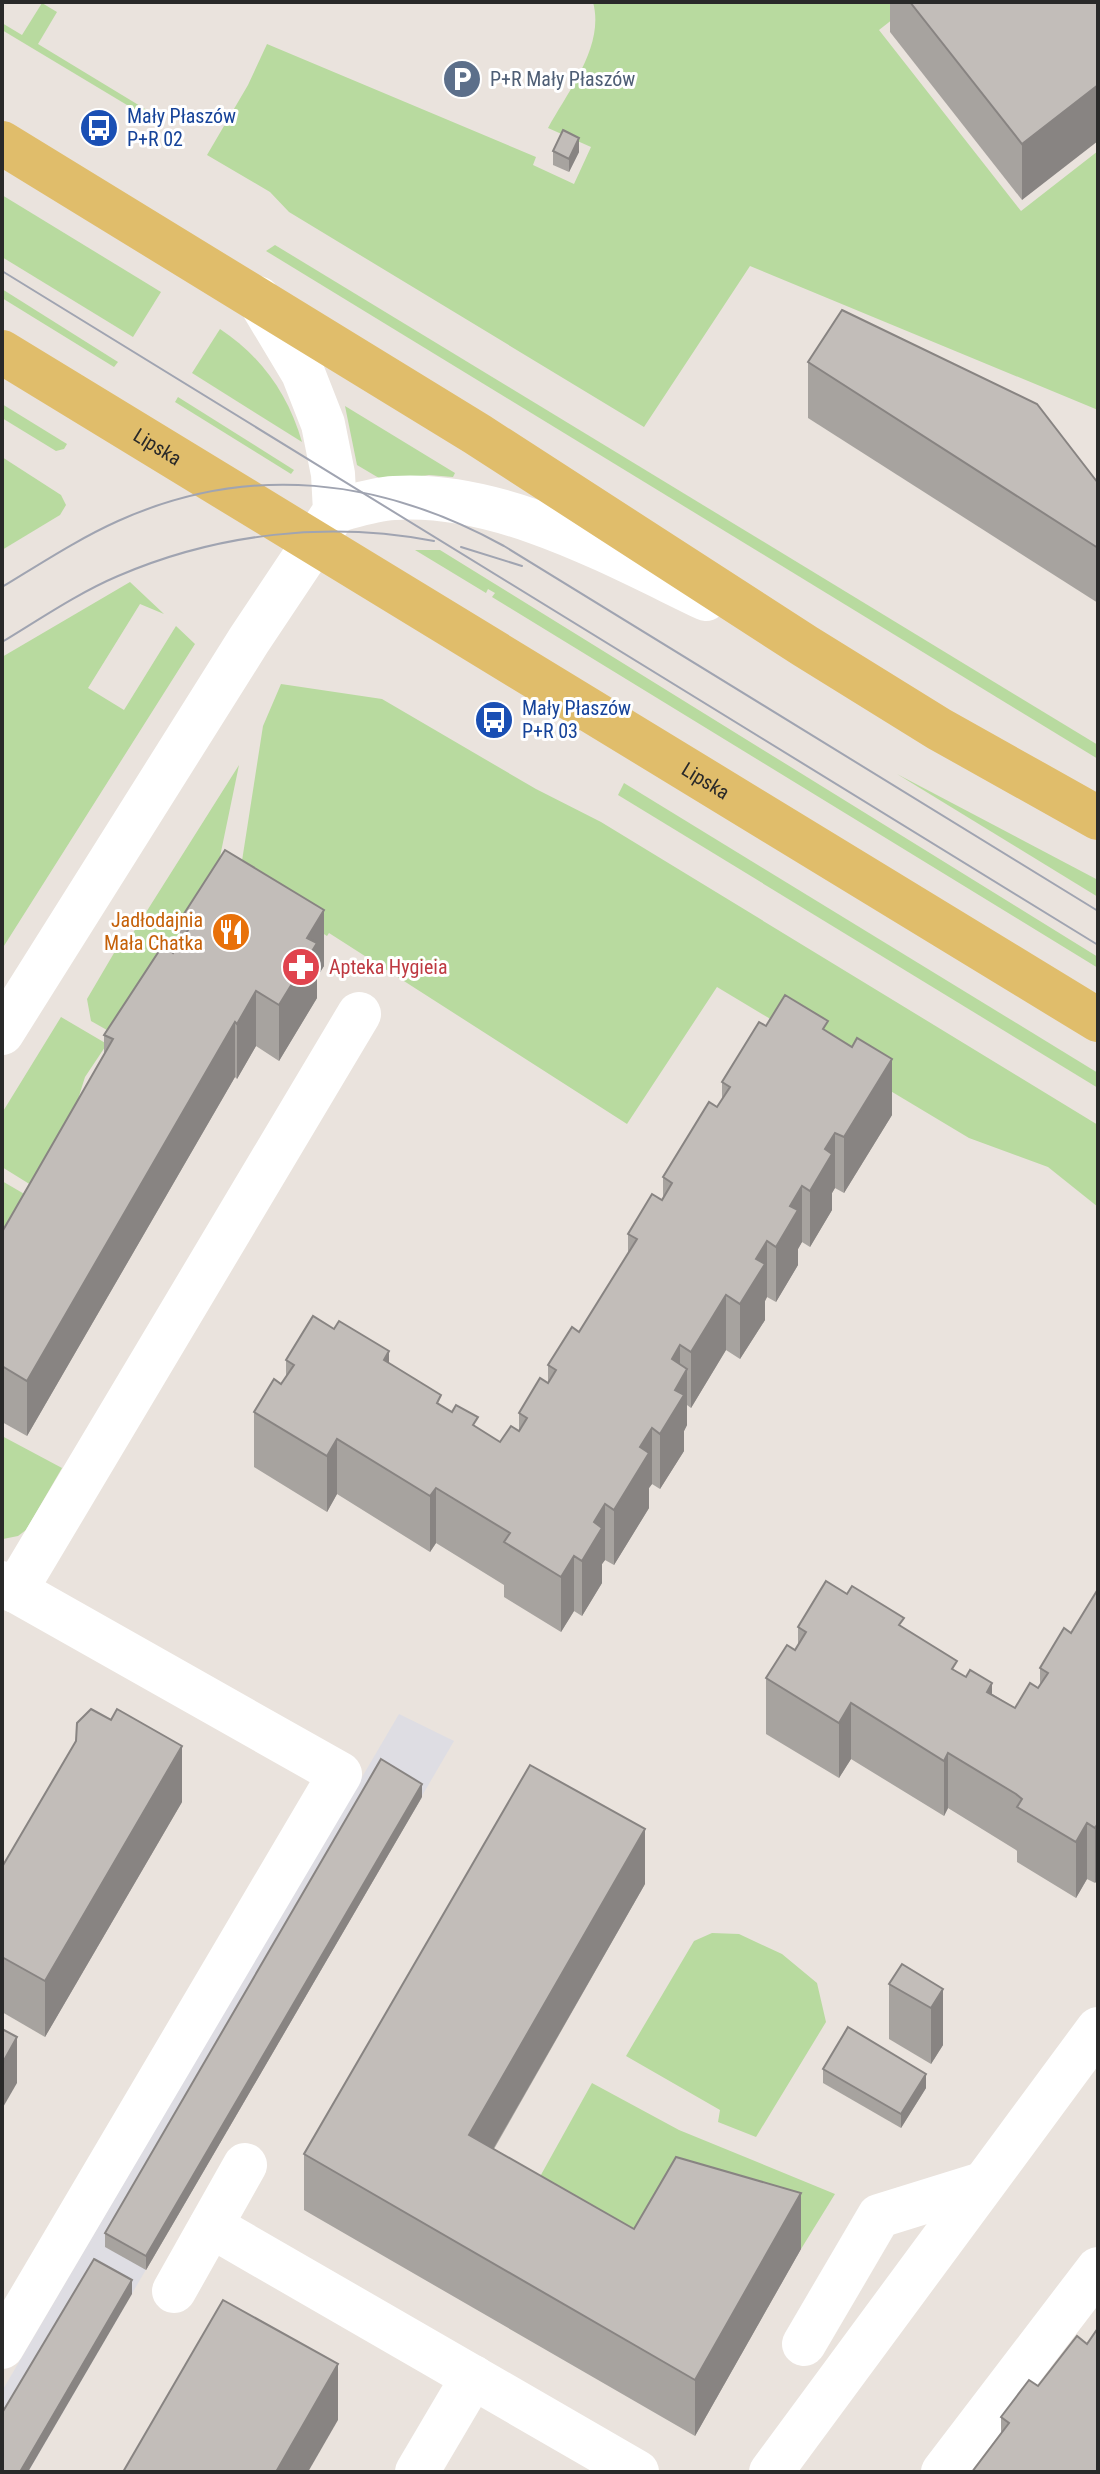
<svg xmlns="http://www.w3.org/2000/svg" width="1100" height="2474" viewBox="0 0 1100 2474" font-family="'Roboto Condensed',sans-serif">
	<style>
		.industrial { fill: #dedde3 }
		.green { fill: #b8da9f }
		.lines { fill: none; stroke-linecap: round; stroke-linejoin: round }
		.minor { stroke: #fff; stroke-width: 44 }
		.major { stroke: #e0bd6b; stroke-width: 44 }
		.tram { stroke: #a0a4b1; stroke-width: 2 }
		.wall { fill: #a7a39f }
		.shaded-wall { fill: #888482 }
		.building { fill: #c2bdb9; stroke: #888482; stroke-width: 2 }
		.labels { text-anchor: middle; stroke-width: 6; stroke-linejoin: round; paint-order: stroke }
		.service-label { font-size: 20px; fill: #4e5e75; stroke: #fff; text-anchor: start }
		.transit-label { font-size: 20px; fill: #164399; stroke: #fff; text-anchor: start }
		.street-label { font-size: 20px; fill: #292929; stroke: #fff }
		.food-label { font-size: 20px; fill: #c56008; stroke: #fff; text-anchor: end }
		.health-label { font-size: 20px; fill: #be3a42; stroke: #fff; text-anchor: start }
	</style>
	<rect width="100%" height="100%" fill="#eae3dd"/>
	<!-- industrial -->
	<path class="industrial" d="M399 1714 454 1741 28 2472H2V2391Z"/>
	<!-- green -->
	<g class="green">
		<path d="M593 2H900L893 19 879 30 1021 211 1098 151V410L750 266 644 427 289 212 270 192 207 155 248 85 267 44 536 157 533 165 574 184 591 147 548 128C568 91 605 46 593 2Z"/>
		<path d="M42 3 57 12 38 44 155 115 152 120 2 30V23L22 35Z"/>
		<path d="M2 195 161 292 133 337 2 257Z"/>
		<path d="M275 245 1098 745V759L266 251Z"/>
		<path d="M2 289 118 362 114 367 2 298Z"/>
		<path d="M220 329C261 356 288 394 302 442L192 373Z"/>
		<path d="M178 397 294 470 291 474 175 402Z"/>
		<path d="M2 404 67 444 64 449 56 451 2 418Z"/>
		<path d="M345 406 455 473 453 477 429 475 384 481 357 465Z"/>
		<path d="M2 457 61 495 66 505 60 515 2 550Z"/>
		<path d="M415 550H440L1098 957V968L492 597 495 593 488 589 486 593Z"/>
		<path d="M130 582 164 614 140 604 88 688 124 710 176 626 195 644 2 949V657Z"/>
		<path d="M281 684 382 699 536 789 601 822 1098 1125V1207L1048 1167 969 1138 717 987 627 1124 329 933 327 936 239 880 263 726Z"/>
		<path d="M239 765 216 876 114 1034 91 1021 87 999 114 953 121 952Z"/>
		<path d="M897 774 1098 880V897Z"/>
		<path d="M624 783 1098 1073V1088L618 795Z"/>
		<path d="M61 1017 107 1044 85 1077 75 1109 31 1185 2 1167V1113Z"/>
		<path d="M2 1181 26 1195 2 1236Z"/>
		<path d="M2 1436 62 1468 26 1530 18 1536 3 1539Z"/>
		<path d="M712 1933 739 1934 782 1954 817 1983 826 2022 756 2137 718 2122 720 2110 626 2056 694 1941Z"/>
		<path d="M592 2083 679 2130 835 2194 801 2249 676 2213 634 2285 517 2218Z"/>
	</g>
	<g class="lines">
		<!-- minor -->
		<g class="minor">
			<path d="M335 511C354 506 374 499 394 498 500 491 612 554 706 599"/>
			<path d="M2 1033 249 640 335 511 333 474 323 424 303 373 258 298"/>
			<path d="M2 1583 340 1774 2 2347"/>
			<path d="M15 1591 359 1014"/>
			<path d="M211 2226 637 2472"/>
			<path d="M174 2291 245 2165"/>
			<path d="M804 2344 879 2216 982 2184"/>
			<path d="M417 2472 473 2377"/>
			<path d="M771 2472 1098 2029"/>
			<path d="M943 2472 1098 2269"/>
		</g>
		<!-- major -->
		<g class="major">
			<path d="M2 143 477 434 805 646 939 729 1098 818"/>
			<path id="s1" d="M2 352 1098 1020"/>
		</g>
		<!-- tram -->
		<g class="tram">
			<path d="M2 271 1098 945"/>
			<path d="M461 547 522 566"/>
			<path d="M2 587C40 564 78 539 118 521 249 462 381 478 504 546L1098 911"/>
			<path d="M2 642C40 619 78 593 118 576 218 533 328 521 434 541"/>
		</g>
	</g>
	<!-- wall -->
	<g class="wall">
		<path d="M890 2H1098L1022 200 890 32Z"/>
		<path d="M553 151 579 152 569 172 553 165Z"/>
		<path d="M808 362 1098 483V603L808 418Z"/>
		<path d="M180 920 324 966 317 977V998L279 1061 256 1046 237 1079 235 1077 27 1436 2 1422V1232L104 1054V1035L173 953 180 943Z"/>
		<path d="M766 1026 828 1032 892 1115 844 1193 835 1188 832 1193V1210L810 1247 802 1242 798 1249V1265L776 1302 767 1297 765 1301V1320L740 1359 726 1350 691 1408 687 1405V1425L684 1431V1451L660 1489 652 1484 649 1488V1508L614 1565 605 1560 602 1564V1583L582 1616 574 1611 561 1632 504 1597V1585L436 1543 430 1552 337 1494 327 1512 254 1467V1412L281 1384 286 1377V1360L389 1363 441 1405 500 1442 519 1431V1413L548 1383V1365L579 1332 628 1254V1234L662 1200 663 1198V1177L717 1107 722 1100V1082Z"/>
		<path d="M1098 1589V1879L1095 1883 1087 1879 1076 1898 1017 1862V1851L1016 1850 948 1808 944 1816 851 1759 839 1778 766 1734V1678L795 1650 798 1645V1627L904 1628 957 1672 1015 1708 1038 1688 1040 1685V1668L1071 1633Z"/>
		<path d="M422 1797 146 2270 105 2247V2233Z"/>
		<path d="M182 1802 45 2037 2 2012V1867Z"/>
		<path d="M645 1884 494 2149 634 2229 801 2249 695 2436 304 2210V2154Z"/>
		<path d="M889 1984 943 1989V2045L931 2064 889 2039Z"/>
		<path d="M823 2069 926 2088 901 2128 823 2083Z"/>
		<path d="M1098 2309V2472L1001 2434V2417L1087 2344 1098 2328Z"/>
	</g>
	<!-- shaded-wall -->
	<g class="shaded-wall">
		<path d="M1098 85V141L1022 200V144Z"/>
		<path d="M579 138V152L569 172V159Z"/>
		<path d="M324 910V966L317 977V998L279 1061V1005L307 938Z"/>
		<path d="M256 991V1046L237 1079V1024Z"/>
		<path d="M235 1022V1077L27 1436V1381Z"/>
		<path d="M892 1059V1115L844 1193V1137Z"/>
		<path d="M835 1133V1188L832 1193V1210L810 1247V1191L825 1149Z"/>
		<path d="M802 1186V1242L798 1249V1265L776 1302V1247L790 1206Z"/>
		<path d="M767 1241V1297L765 1301V1320L740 1359V1304L756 1259Z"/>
		<path d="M726 1295V1350L691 1408V1352Z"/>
		<path d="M680 1345V1382L687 1369V1425L684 1431V1451L660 1489V1434L672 1359Z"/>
		<path d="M389 1351V1407L384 1360Z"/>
		<path d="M652 1428V1484L649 1488V1508L614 1565V1510L640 1447Z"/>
		<path d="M337 1439V1494L327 1512V1456Z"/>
		<path d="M436 1488V1543L430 1552V1496Z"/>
		<path d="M605 1504V1560L602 1564V1583L582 1616V1561L594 1522Z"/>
		<path d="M574 1556V1611L561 1632V1577Z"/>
		<path d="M992 1683V1739L987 1692Z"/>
		<path d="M851 1703V1759L839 1778V1723Z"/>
		<path d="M182 1746V1802L45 2037V1981Z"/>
		<path d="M948 1753V1808L944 1816V1761Z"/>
		<path d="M422 1784V1797L146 2270V2256Z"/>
		<path d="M1087 1823V1879L1076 1898V1842Z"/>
		<path d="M1098 1823V1879L1095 1883V1828Z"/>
		<path d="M645 1829V1884L469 2191V2135Z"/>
		<path d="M943 1989V2045L931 2064V2008Z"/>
		<path d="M17 2037V2083L2 2109V2064Z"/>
		<path d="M926 2074V2088L901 2128V2114Z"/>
		<path d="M801 2193V2249L695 2436V2380Z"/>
		<path d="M132 2280V2294L28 2472H20Z"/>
		<path d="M338 2364V2420L308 2472H276Z"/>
	</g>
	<!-- building -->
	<g class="building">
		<path d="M910 2H1098V85L1022 144Z"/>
		<path d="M563 130 579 138 569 159 553 151Z"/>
		<path d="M842 310 1037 404 1098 483V548L808 362Z"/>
		<path d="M225 850 324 910 307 938 317 943 279 1005 256 991 237 1024 235 1022 27 1381 2 1366V1232L113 1039 104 1035 163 945 173 953 190 927 180 920Z"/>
		<path d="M785 995 828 1021 823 1029 852 1047 857 1038 892 1059 844 1137 835 1133 825 1149 832 1154 810 1191 802 1186 790 1206 798 1210 776 1247 767 1241 756 1259 765 1264 740 1304 726 1295 691 1352 680 1345 672 1359 687 1369 675 1390 684 1395 660 1434 652 1428 640 1447 649 1453 614 1510 605 1504 594 1522 602 1528 582 1561 574 1556 561 1577 504 1542 510 1533 436 1488 430 1496 337 1439 327 1456 254 1412 274 1379 281 1384 294 1365 286 1360 313 1316 334 1329 339 1321 389 1351 384 1360 441 1395 437 1403 452 1412 456 1405 478 1417 473 1425 500 1442 511 1426 519 1431 527 1418 519 1413 540 1378 548 1383 556 1370 548 1365 572 1327 579 1332 637 1239 628 1234 652 1194 662 1200 672 1183 663 1177 709 1102 717 1107 730 1087 722 1082 759 1022 766 1026Z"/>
		<path d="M826 1581 847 1594 852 1586 904 1618 899 1625 957 1661 952 1669 966 1677 970 1670 992 1683 987 1692 1015 1708 1030 1683 1038 1688 1048 1673 1040 1668 1064 1628 1071 1633 1098 1589V1823L1095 1828 1087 1823 1076 1842 1017 1807 1022 1799 1016 1794 948 1753 944 1761 851 1703 839 1723 766 1678 787 1645 795 1650 806 1632 798 1627Z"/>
		<path d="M91 1709 111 1720 117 1709 182 1746 45 1981 2 1957V1867L76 1741 77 1723Z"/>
		<path d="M381 1759 422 1784 146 2256 105 2233Z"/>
		<path d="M530 1765 645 1829 469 2135 634 2229 676 2157 801 2193 695 2380 304 2154Z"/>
		<path d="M902 1964 943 1989 931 2008 889 1984Z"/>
		<path d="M848 2027 926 2074 901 2114 823 2069Z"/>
		<path d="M2 2029 17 2037 2 2064Z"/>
		<path d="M94 2259 132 2280 20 2472H2V2413Z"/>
		<path d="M223 2300 338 2364 276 2472H123Z"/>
		<path d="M1098 2328V2472H972L1009 2423 1001 2417 1029 2380 1038 2386 1077 2336 1087 2344Z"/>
	</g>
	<!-- icons -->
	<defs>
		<symbol id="parking-disc" viewBox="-11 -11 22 22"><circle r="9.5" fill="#5c6f8a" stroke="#fff"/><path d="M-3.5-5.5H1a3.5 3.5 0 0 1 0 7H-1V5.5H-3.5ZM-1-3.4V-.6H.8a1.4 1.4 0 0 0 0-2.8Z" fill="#fff"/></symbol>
		<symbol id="bus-disc" viewBox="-11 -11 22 22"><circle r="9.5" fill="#1a4fb4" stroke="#fff"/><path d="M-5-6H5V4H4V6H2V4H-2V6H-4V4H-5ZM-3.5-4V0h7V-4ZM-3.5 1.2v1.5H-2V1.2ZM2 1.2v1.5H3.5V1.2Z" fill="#fff"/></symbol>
		<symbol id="restaurant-disc" viewBox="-11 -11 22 22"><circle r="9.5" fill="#e8710a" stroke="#fff"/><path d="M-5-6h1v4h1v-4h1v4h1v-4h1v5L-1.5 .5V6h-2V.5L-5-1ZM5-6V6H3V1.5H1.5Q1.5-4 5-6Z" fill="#fff"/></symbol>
		<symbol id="pharmacy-disc" viewBox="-11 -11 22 22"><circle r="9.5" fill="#e0444e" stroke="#fff"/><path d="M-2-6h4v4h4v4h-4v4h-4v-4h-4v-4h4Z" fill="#fff"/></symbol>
	</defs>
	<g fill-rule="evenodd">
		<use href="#parking-disc" x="440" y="57" width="44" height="44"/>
		<use href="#bus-disc" x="77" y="106" width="44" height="44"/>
		<use href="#bus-disc" x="472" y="698" width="44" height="44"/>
		<use href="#restaurant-disc" x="209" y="910" width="44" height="44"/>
		<use href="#pharmacy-disc" x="279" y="945" width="44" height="44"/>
	</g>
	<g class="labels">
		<!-- service labels -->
		<g class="service-label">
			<text x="490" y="86">P+R Mały Płaszów</text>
		</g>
		<!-- transit labels -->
		<g class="transit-label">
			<text x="127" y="123">Mały Płaszów<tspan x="127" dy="23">P+R 02</tspan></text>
			<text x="522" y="715">Mały Płaszów<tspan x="522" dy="23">P+R 03</tspan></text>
		</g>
		<!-- street labels -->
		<g class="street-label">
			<text dy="7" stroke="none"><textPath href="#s1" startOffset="182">Lipska</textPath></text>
			<text dy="7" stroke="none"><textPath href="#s1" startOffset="824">Lipska</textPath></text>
		</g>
		<!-- food labels -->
		<g class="food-label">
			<text x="203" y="927">Jadłodajnia<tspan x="203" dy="23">Mała Chatka</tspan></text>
		</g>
		<!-- health labels -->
		<g class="health-label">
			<text x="329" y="974">Apteka Hygieia</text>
		</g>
	</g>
	<!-- border -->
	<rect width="1100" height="2474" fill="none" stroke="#292929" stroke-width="8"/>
</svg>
